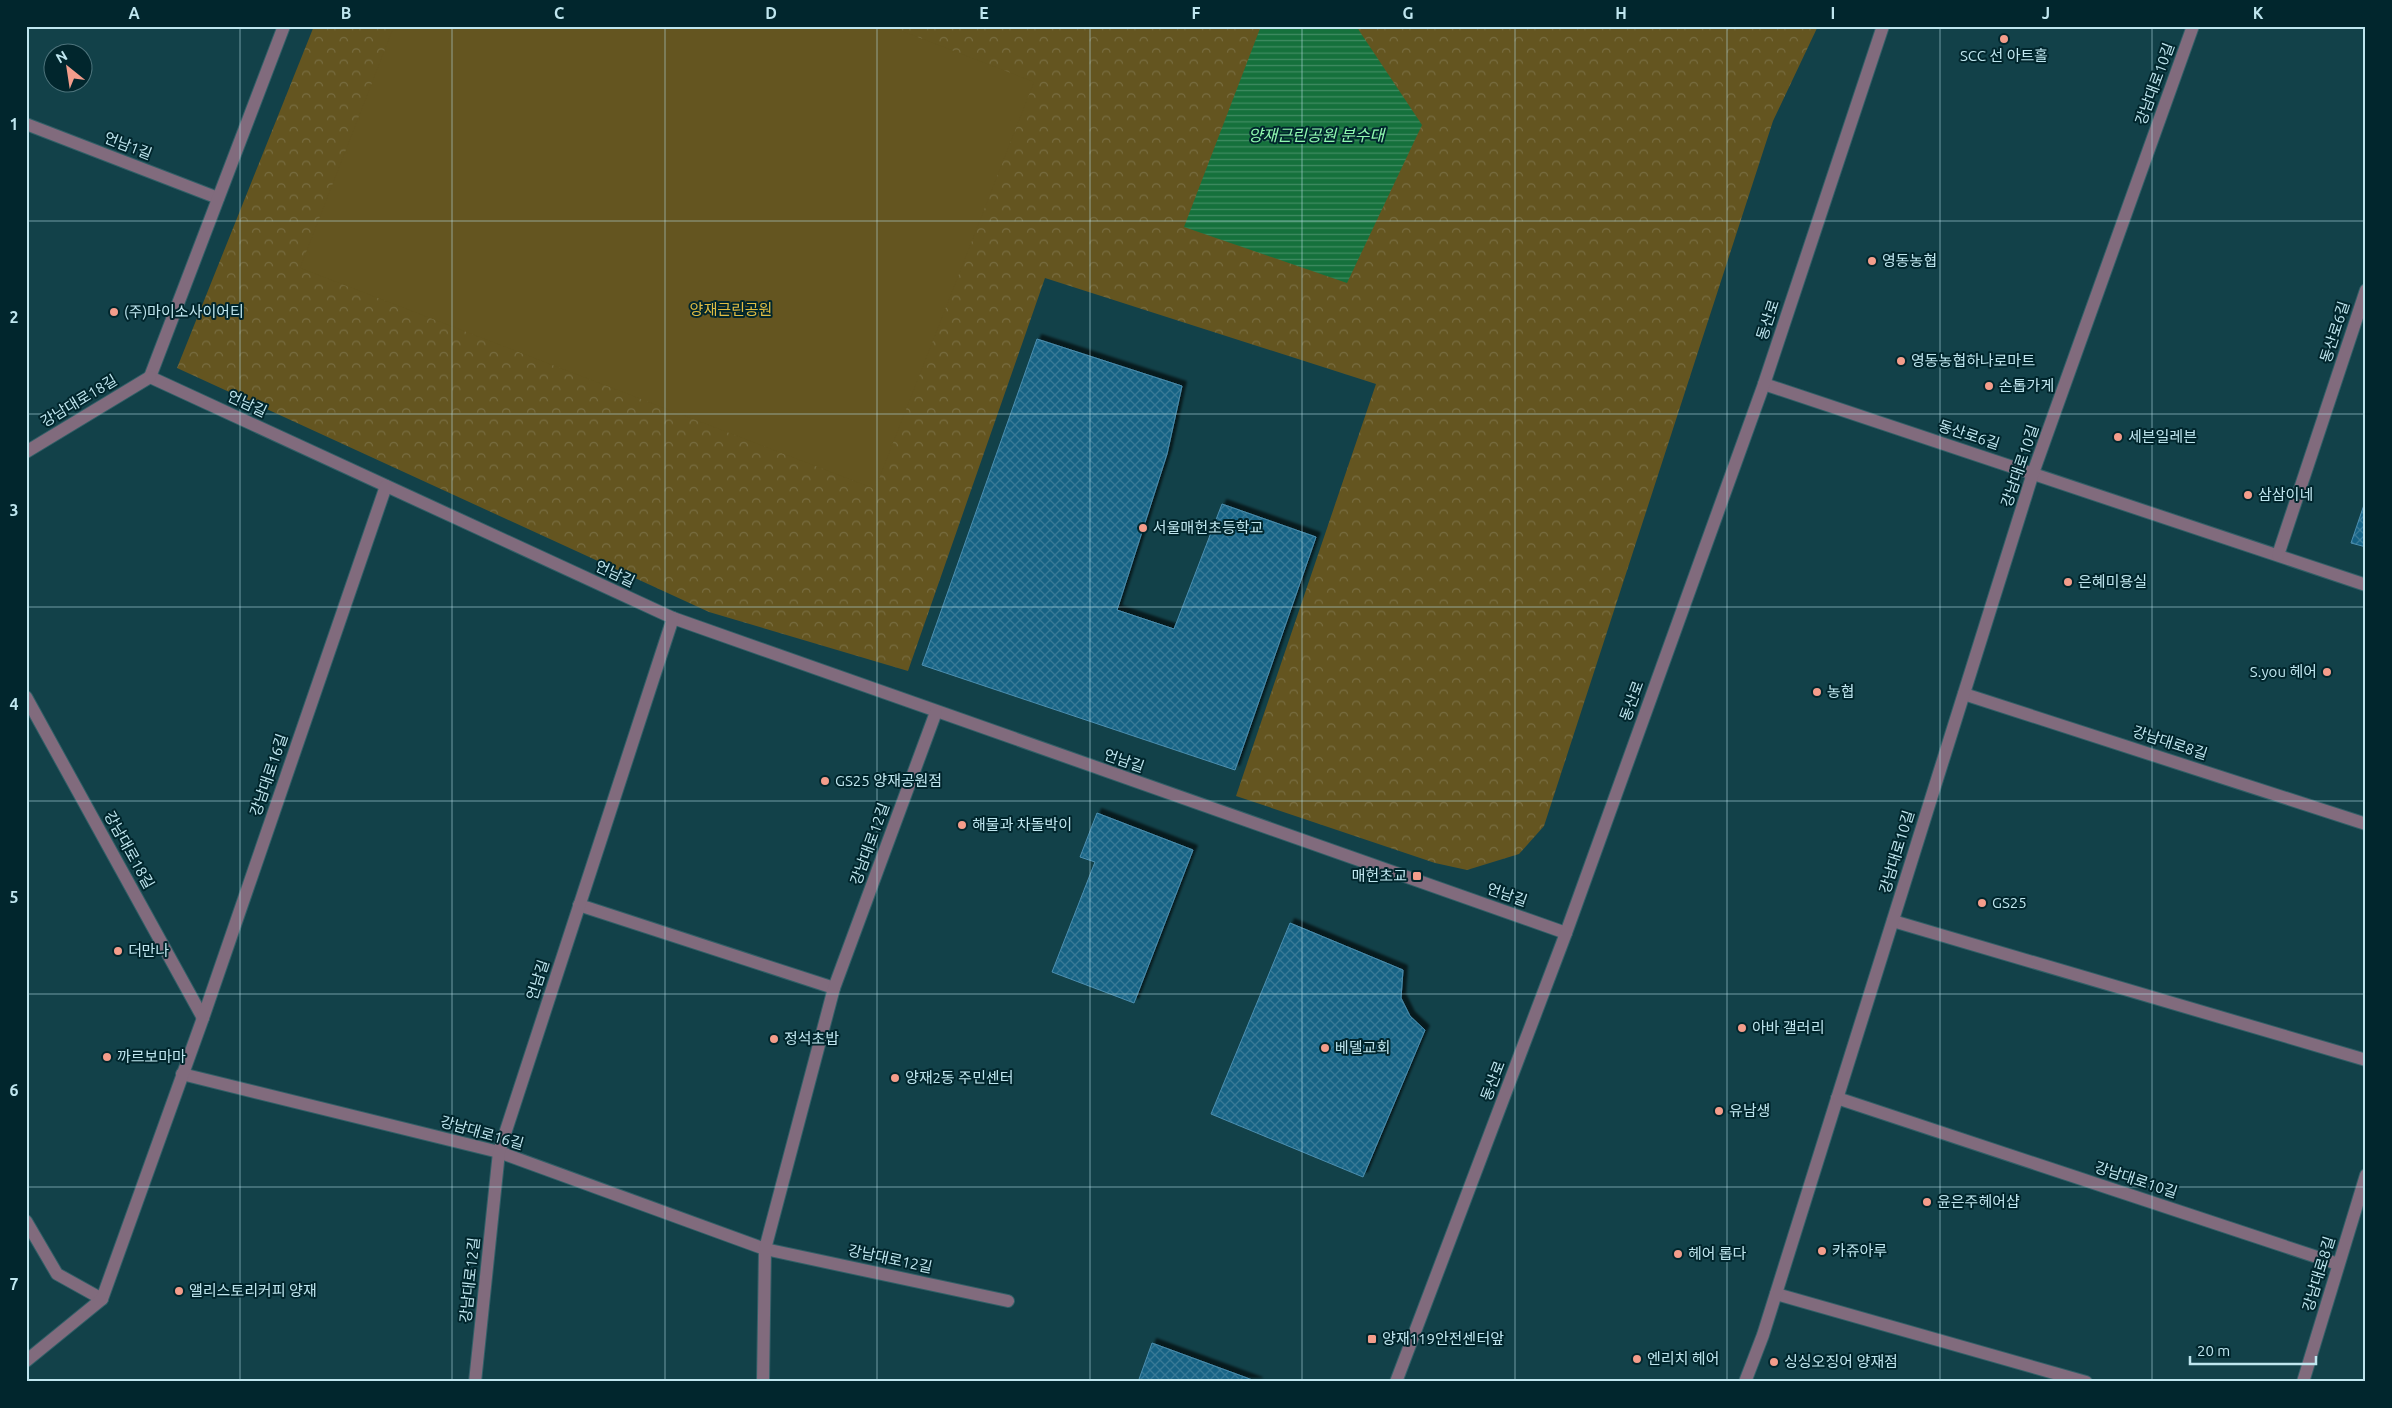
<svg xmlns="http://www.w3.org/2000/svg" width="2392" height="1408" viewBox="0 0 2392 1408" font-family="Ubuntu,'Noto Sans KR',sans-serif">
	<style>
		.park { fill: url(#park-crowns) }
		.pitch { fill: #645520 }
		.water { fill: url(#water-rules) }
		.building { fill: url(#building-cross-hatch); stroke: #4b8eaf; filter: url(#shadow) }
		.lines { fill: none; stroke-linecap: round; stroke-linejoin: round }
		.minor-casing { stroke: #315f67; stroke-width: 14 }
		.minor { stroke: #816b7d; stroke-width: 12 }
		.grid { fill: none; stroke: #bfe6ef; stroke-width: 1; stroke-opacity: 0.55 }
		.poi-dot { fill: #f49d8b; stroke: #01262d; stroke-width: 2 }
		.labels { text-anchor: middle; stroke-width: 4; stroke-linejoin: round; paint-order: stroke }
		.poi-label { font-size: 15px; fill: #bfe6ef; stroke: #01262d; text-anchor: start }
		.street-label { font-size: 15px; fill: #bfe6ef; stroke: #01262d }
		.park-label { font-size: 15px; fill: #e0bd43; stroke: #01262d }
		.water-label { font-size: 16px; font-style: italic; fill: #90f9b0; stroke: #01262d }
		.neatline { fill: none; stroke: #bfe6ef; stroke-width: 2 }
		.grid-label { font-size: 16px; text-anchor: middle; font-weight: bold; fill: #bfe6ef }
	</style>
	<defs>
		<pattern id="park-crowns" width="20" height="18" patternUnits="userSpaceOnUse" patternTransform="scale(1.25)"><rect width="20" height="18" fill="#645520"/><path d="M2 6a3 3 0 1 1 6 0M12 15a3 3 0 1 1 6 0" fill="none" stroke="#786d41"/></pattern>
		<pattern id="water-rules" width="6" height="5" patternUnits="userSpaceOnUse" patternTransform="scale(1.25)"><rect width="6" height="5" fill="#15713c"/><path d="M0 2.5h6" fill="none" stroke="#408c62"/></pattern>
		<pattern id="building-cross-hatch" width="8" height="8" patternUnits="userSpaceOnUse" patternTransform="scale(1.25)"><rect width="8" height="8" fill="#196485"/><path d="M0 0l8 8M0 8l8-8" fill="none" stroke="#397a97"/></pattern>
		<filter id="shadow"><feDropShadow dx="4.5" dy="-4.5" stdDeviation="1" flood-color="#0009"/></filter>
	</defs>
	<rect width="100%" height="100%" fill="#124149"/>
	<!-- park -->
	<path class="park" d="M314 26H1818L1773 121 1544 826 1519 854 1467 870 1435 863 1236 796 1376 384 1045 278 908 671 709 612 177 368Z"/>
	<!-- pitch -->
	<path class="pitch" d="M394 26H889L1034 82 875 489 300 268Z"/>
	<!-- water -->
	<path class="water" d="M1261 26H1356L1422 125 1347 283 1184 227Z"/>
	<!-- building -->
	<g class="building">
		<path d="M1037 339 1182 386 1167 454 1117 610 1174 629 1222 504 1316 537 1235 770 922 665Z"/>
		<path d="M2366 499V547L2351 543Z"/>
		<path d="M1097 813 1193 850 1134 1003 1052 972 1095 862 1080 857Z"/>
		<path d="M1290 923 1403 970 1401 998 1410 1016 1425 1030 1363 1177 1211 1114Z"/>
		<path d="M1152 1343 1258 1382H1138Z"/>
	</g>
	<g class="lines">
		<defs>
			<g id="minor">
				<path d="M26 124 218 198"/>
				<path d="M150 377 673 618 1566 933"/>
				<path d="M150 377 284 26"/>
				<path d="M1764 384 2366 585"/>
				<path d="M26 452 150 377"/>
				<path d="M2278 555 2366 290"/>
				<path d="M1964 694 2366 824"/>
				<path d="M26 697 203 1018"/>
				<path d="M579 905 834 988"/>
				<path d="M1893 921 2366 1060"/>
				<path d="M182 1074 499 1152 765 1249 1008 1301"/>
				<path d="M1837 1098 2338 1264"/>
				<path d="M26 1221 57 1274 102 1299"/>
				<path d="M1776 1294 2086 1382"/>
				<path d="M26 1361 102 1299 203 1018 386 486"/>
				<path d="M475 1382 499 1152 673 618"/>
				<path d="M763 1382 765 1249 834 988 936 712"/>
				<path d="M1396 1382 1566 933 1764 384 1883 26"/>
				<path d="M1745 1382 1763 1335 2033 473 2193 26"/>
				<path d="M2303 1382 2366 1175"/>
			</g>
		</defs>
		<!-- minor casing -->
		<use href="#minor" class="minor-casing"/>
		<!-- minor -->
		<use href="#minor" class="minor"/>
	</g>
	<!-- grid -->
	<path class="grid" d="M240 26V1382M452 26V1382M665 26V1382M877 26V1382M1090 26V1382M1302 26V1382M1515 26V1382M1727 26V1382M1940 26V1382M2152 26V1382M26 221H2366M26 414H2366M26 607H2366M26 801H2366M26 994H2366M26 1187H2366"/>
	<!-- markers -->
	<g class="poi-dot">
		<circle cx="2004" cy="39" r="5"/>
		<circle cx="1872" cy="261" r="5"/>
		<circle cx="114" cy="312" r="5"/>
		<circle cx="1901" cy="361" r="5"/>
		<circle cx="1989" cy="386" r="5"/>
		<circle cx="2118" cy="437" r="5"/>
		<circle cx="2248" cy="495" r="5"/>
		<circle cx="1143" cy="528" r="5"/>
		<circle cx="2068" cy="582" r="5"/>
		<circle cx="2327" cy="672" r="5"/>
		<circle cx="1817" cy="692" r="5"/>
		<circle cx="825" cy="781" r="5"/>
		<circle cx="962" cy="825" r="5"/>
		<rect x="1412" y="871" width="10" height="10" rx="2.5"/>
		<circle cx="1982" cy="903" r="5"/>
		<circle cx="118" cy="951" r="5"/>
		<circle cx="1742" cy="1028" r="5"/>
		<circle cx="774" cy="1039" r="5"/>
		<circle cx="1325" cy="1048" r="5"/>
		<circle cx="107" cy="1057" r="5"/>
		<circle cx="895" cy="1078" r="5"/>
		<circle cx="1719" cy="1111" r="5"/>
		<circle cx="1927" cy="1202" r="5"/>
		<circle cx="1822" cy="1251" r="5"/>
		<circle cx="1678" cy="1254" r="5"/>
		<circle cx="179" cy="1291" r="5"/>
		<rect x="1367" y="1334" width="10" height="10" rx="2.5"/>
		<circle cx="1637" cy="1359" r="5"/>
		<circle cx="1774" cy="1362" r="5"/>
	</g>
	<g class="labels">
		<!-- poi labels -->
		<g class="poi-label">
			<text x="2004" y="61" text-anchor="middle">SCC 선 아트홀</text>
			<text x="1882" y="266">영동농협</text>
			<text x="124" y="317">(주)마이소사이어티</text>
			<text x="1911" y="366">영동농협하나로마트</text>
			<text x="1999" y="391">손톱가게</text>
			<text x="2128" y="442">세븐일레븐</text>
			<text x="2258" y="500">삼삼이네</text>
			<text x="1153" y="533">서울매헌초등학교</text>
			<text x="2078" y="587">은혜미용실</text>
			<text x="2317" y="677" text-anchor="end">S.you 헤어</text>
			<text x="1827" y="697">농협</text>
			<text x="835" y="786">GS25 양재공원점</text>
			<text x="972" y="830">해물과 차돌박이</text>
			<text x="1407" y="881" text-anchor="end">매헌초교</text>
			<text x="1992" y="908">GS25</text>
			<text x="128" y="956">더만나</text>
			<text x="1752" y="1033">아바 갤러리</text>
			<text x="784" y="1044">정석초밥</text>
			<text x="1335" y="1053">베델교회</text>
			<text x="117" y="1062">까르보마마</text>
			<text x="905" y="1083">양재2동 주민센터</text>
			<text x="1729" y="1116">유남생</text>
			<text x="1937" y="1207">윤은주헤어샵</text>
			<text x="1832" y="1256">카쥬아루</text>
			<text x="1688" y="1259">헤어 롭다</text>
			<text x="189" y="1296">앨리스토리커피 양재</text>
			<text x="1382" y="1344">양재119안전센터앞</text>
			<text x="1647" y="1364">엔리치 헤어</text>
			<text x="1784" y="1367">싱싱오징어 양재점</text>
		</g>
		<!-- street labels -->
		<g class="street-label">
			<text transform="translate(2155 84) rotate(-70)" y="5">강남대로10길</text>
			<text transform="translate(128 146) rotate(21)" y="5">언남1길</text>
			<text transform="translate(1768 320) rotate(-72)" y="5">동산로</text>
			<text transform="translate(2335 332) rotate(-72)" y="5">동산로6길</text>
			<text transform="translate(79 401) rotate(-31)" y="5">강남대로18길</text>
			<text transform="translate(247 404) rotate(25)" y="5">언남길</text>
			<text transform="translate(1969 435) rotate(18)" y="5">동산로6길</text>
			<text transform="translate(2020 466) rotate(-71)" y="5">강남대로10길</text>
			<text transform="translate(615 574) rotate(25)" y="5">언남길</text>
			<text transform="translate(1632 701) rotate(-70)" y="5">동산로</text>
			<text transform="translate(2170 743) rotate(18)" y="5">강남대로8길</text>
			<text transform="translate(1124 761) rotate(19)" y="5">언남길</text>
			<text transform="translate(269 775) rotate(-71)" y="5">강남대로16길</text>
			<text transform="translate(870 844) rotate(-70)" y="5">강남대로12길</text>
			<text transform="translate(129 850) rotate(61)" y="5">강남대로18길</text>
			<text transform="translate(1897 852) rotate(-73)" y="5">강남대로10길</text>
			<text transform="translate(1507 895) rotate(19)" y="5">언남길</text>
			<text transform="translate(538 980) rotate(-72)" y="5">언남길</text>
			<text transform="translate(1493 1081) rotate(-69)" y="5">동산로</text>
			<text transform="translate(482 1133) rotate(16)" y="5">강남대로16길</text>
			<text transform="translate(2136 1180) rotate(18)" y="5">강남대로10길</text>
			<text transform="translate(890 1259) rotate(12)" y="5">강남대로12길</text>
			<text transform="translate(2319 1274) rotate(-73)" y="5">강남대로8길</text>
			<text transform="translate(470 1280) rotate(-84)" y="5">강남대로12길</text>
		</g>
		<!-- park labels -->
		<g class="park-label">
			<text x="731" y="315">양재근린공원</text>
		</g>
		<!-- water labels -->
		<g class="water-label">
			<text x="1316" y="141">양재근린공원 분수대</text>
		</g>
	</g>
	<!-- border -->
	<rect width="2392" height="1408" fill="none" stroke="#01262d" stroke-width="55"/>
	<!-- north arrow -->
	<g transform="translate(68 68) rotate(330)"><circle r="24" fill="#01262d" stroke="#4d737b"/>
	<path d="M0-4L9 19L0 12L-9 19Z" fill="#f49d8b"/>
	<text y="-8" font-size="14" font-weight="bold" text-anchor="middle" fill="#bfe6ef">N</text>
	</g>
	<!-- scale -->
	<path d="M2190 1356v8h126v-8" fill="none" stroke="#bfe6ef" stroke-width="2.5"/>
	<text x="2197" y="1356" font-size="15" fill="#bfe6ef" stroke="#01262d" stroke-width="4" paint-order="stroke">20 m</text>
	<rect x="28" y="28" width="2336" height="1352" class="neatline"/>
	<g class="grid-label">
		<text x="134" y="19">A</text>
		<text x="346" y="19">B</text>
		<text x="559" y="19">C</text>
		<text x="771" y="19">D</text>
		<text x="984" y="19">E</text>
		<text x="1196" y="19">F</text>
		<text x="1408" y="19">G</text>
		<text x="1621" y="19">H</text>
		<text x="1833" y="19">I</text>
		<text x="2046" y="19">J</text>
		<text x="2258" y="19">K</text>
		<text x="14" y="130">1</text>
		<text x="14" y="323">2</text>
		<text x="14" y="516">3</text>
		<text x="14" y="710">4</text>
		<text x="14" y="903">5</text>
		<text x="14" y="1096">6</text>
		<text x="14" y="1290">7</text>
	</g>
</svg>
